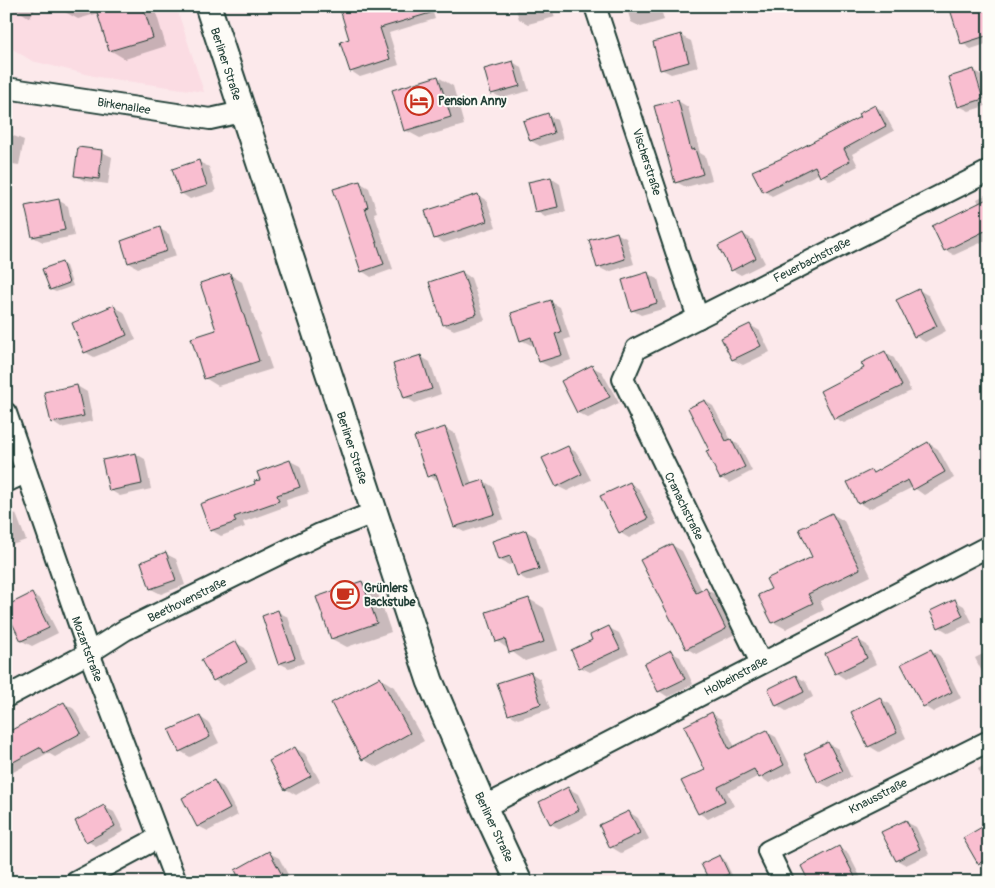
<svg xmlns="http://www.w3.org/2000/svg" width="995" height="888" viewBox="0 0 995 888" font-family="Pangolin,sans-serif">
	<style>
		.built { fill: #fbdce3 }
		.shadow { fill: #0003; fill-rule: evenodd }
		.building { fill: #f9bed0; stroke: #1f3d34 }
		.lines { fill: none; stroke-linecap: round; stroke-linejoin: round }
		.minor-casing { stroke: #1f3d34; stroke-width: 24 }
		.major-casing { stroke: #1f3d34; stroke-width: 29 }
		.minor { stroke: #fdfcf7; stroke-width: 20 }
		.major { stroke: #fdfcf7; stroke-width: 25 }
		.labels { text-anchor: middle; stroke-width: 4; stroke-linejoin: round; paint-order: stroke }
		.street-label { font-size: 12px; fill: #1f3d34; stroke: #fdfcf7 }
		.poi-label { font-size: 12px; font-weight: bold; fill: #1f3d34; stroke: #fdfcf7; text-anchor: start }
	</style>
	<rect width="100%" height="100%" fill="#fce9eb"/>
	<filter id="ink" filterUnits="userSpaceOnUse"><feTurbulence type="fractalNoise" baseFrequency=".02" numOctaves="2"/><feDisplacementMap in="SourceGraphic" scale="10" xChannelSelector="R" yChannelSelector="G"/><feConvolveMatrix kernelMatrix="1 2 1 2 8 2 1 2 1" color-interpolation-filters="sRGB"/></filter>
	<g filter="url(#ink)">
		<!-- built -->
		<path class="built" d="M6 6H176L204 92 98 77 32 61 6 45Z"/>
		<!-- shadow -->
		<g class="shadow">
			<path d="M11 6H37L30 18Z"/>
			<path d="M62 6H154L166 46 125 59 110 50 99 13 78 19 63 11Z"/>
			<path d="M431 6 435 19 389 33 399 65 360 77 351 71 342 43Z"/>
			<path d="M515 6H551L555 17 528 24 519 19Z"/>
			<path d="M626 6H660L664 20 641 27 631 22Z"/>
			<path d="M932 6H989V43L971 49 962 43 951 9 941 12Z"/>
			<path d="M681 36 691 41 698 67 671 74 661 69Z"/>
			<path d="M513 62 522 68 529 91 502 98 492 93Z"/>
			<path d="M974 70 983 76 989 93V105L969 111 959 106ZM975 76H977L986 104 984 105Z"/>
			<path d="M438 77 453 86 464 125 420 138 405 130Z"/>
			<path d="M678 101 688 107 700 153 705 156 712 180 686 187 676 182Z"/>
			<path d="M875 106 883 111 894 131 852 154 858 166 830 181 820 173 772 196 764 191 781 160 861 117Z"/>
			<path d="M548 115 557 120 563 139 540 146 531 141Z"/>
			<path d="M6 133 24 140 19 165 6 163Z"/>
			<path d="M79 149 102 152 112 157 108 184 85 181 76 176Z"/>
			<path d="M199 162 209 167 216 191 190 199 181 193Z"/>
			<path d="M551 178 560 184 566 212 545 217 536 211Z"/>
			<path d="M359 182 369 188 377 212 374 213 393 269 371 277 362 271Z"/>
			<path d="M989 193V239L954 255 945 250 979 204 977 199Z"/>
			<path d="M478 195 487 201 496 227 444 243 435 238Z"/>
			<path d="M58 200 68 206 74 236 43 242 33 237Z"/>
			<path d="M160 229 169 234 176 256 138 268 129 263Z"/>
			<path d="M616 233 626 238 634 264 608 272 598 267Z"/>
			<path d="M743 234 753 240 765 263 741 275 732 270Z"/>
			<path d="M62 264 66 266 73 286 56 292 51 290Z"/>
			<path d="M462 272 471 278 485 320 454 330 444 325Z"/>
			<path d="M229 274 242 282 272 369 218 386 205 378Z"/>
			<path d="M648 274 658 279 666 308 641 315 632 310Z"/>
			<path d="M919 290 929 296 946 331 925 342 915 336Z"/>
			<path d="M551 302 560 307 570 338 564 340 571 360 550 367 540 362 535 344 531 345 521 340Z"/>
			<path d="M114 307 124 312 136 340 94 357 85 352Z"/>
			<path d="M989 308V317L985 309Z"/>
			<path d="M750 325 760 331 770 352 743 365 733 360 723 338Z"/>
			<path d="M885 353 894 358 911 391 844 423 835 418Z"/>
			<path d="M420 356 430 362 441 394 415 403 405 397Z"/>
			<path d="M592 367 602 372 619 403 588 418 578 413 563 381Z"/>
			<path d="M77 386 87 392 93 421 61 428 52 422Z"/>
			<path d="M705 401 713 406 731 440 739 445 752 471 729 483 721 478 711 450Z"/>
			<path d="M445 428 455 434 472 485 484 481 493 487 504 519 464 532 455 527 440 481 428 476Z"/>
			<path d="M928 443 938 449 954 478 924 495 913 487 869 509 859 503 871 472 874 473Z"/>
			<path d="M568 447 577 453 591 480 567 491 557 486Z"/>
			<path d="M136 454 145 459 151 489 120 496 110 490Z"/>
			<path d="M290 461 300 466 309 493 286 500 287 506 243 522 245 527 221 536 211 530 261 480Z"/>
			<path d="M630 483 639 489 657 524 629 538 619 532Z"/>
			<path d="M6 509 16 514 26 540 6 547Z"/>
			<path d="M832 514 844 521 871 576 820 601 824 610 786 629 773 622 772 589 814 557Z"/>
			<path d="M526 531 536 537 548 574 528 581 518 575 514 563 509 565 499 560Z"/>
			<path d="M672 545 682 551 702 591 706 589 716 595 735 634 696 654 686 648Z"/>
			<path d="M166 554 176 559 185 585 161 594 151 589 142 562Z"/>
			<path d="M362 582 377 591 391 632 347 647 332 639Z"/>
			<path d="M32 594 41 600 58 633 32 646 22 641 6 608Z"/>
			<path d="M529 599 544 608 558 650 525 661 497 641Z"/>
			<path d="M955 601 964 606 972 622 949 633 939 627Z"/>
			<path d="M278 612 288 617 304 663 289 668 279 663Z"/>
			<path d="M609 628 619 633 629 654 590 672 580 667 594 640Z"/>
			<path d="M858 640 867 645 876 664 845 679 836 673Z"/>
			<path d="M236 643 245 648 256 668 223 686 214 680Z"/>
			<path d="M931 650 940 656 961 698 933 712 924 706Z"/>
			<path d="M989 651V685L975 658Z"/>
			<path d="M671 652 680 657 693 684 668 697 659 691Z"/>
			<path d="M531 673 540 679 550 709 518 719 509 714Z"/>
			<path d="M796 676 806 682 813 697 786 711 777 705Z"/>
			<path d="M380 678 394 687 424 741 377 767 363 759Z"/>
			<path d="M880 699 890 704 906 738 879 752 869 746Z"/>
			<path d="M64 703 74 709 90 738 55 757 48 753 6 776V735Z"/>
			<path d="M712 714 721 719 735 747 767 732 776 737 793 771 769 783 759 776 727 792 734 806 708 819 699 813 706 771Z"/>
			<path d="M200 717 209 723 219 743 190 757 180 751Z"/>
			<path d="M828 743 838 749 851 777 829 787 819 782Z"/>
			<path d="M295 748 305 754 320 781 296 795 286 789Z"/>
			<path d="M989 762V788L978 769Z"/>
			<path d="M214 782 223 787 238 815 208 831 198 826Z"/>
			<path d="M568 788 578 794 588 815 560 829 551 824Z"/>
			<path d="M104 807 114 812 124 831 96 846 87 841Z"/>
			<path d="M629 812 638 818 649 839 621 853 611 847Z"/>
			<path d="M906 822 916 827 929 854 906 865 897 860Z"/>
			<path d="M989 828V869L979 863Z"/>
			<path d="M839 848 848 853 863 882H810Z"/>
			<path d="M269 853 279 858 292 882H242Z"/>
			<path d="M719 857 724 859 733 877 722 882H711L703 865Z"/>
		</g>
		<!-- building -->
		<g class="building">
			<path d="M95 6H143L153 38 109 51Z"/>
			<path d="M339 6H437V11L380 28 390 59 350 72 340 42 349 39Z"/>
			<path d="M949 6H986L989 14V35L961 44Z"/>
			<path d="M681 34 689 62 660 70 653 42Z"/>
			<path d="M513 61 520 86 491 94 484 69Z"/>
			<path d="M974 69 983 99 958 107 949 77Z"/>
			<path d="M438 76 451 117 404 131 392 90Z"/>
			<path d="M678 100 691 150 695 149 703 174 675 183 654 106Z"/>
			<path d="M875 105 886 126 844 149 850 161 820 177 815 166 763 192 752 171 780 159 860 117 858 114Z"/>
			<path d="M548 113 554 133 530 141 523 121Z"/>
			<path d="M78 147 102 150 99 179 74 176Z"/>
			<path d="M199 160 207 186 180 194 172 169Z"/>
			<path d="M551 177 558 207 535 212 528 182Z"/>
			<path d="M360 181 368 207 365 208 384 264 361 272 333 189Z"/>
			<path d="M478 194 487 221 434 239 425 211Z"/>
			<path d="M989 198V229L944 251 932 226Z"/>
			<path d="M59 199 65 230 32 237 25 206Z"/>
			<path d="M160 227 167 251 128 263 121 241Z"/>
			<path d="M617 232 625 259 597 268 589 240Z"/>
			<path d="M743 233 756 258 731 271 718 246Z"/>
			<path d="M62 262 69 283 50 290 42 269Z"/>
			<path d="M462 271 477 314 443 325 429 282Z"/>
			<path d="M648 272 657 303 631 311 622 280Z"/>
			<path d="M230 273 259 361 204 379 191 338 216 330 200 283Z"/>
			<path d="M919 289 937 326 914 337 896 300Z"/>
			<path d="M551 300 561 332 555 334 562 355 539 362 531 337 520 341 511 313Z"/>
			<path d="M114 305 127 335 84 353 72 323Z"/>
			<path d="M750 324 761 346 732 360 721 338Z"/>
			<path d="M885 351 902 386 834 419 820 391 864 368 861 363Z"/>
			<path d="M421 355 432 389 404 398 393 364Z"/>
			<path d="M592 365 610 397 577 413 561 381Z"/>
			<path d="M77 385 84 416 51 423 44 392Z"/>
			<path d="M705 400 726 441 731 439 745 467 720 479 706 451 709 450 688 408Z"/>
			<path d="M445 427 465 486 484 480 495 514 454 527 436 474 427 477 414 437Z"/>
			<path d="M928 442 945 472 913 490 908 480 858 504 847 482 871 470 873 473Z"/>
			<path d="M568 446 582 474 556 487 542 458Z"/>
			<path d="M136 453 142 484 109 491 102 460Z"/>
			<path d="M290 460 300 487 277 495 279 501 234 517 236 522 210 531 200 504 255 484 254 481 260 480 257 472Z"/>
			<path d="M630 482 648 519 619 533 600 496Z"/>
			<path d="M832 513 860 569 808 594 813 603 772 623 758 595 771 589 766 579 812 557 799 529Z"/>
			<path d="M526 530 539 569 517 576 510 556 498 560 492 541Z"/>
			<path d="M672 544 696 593 706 588 726 629 686 649 640 560Z"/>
			<path d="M166 552 176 580 150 589 141 562Z"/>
			<path d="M362 581 377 623 331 639 316 597Z"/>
			<path d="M32 593 49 628 21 641 6 611V606Z"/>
			<path d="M529 598 544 642 509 653 505 639 496 642 486 612Z"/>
			<path d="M955 599 963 616 938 628 930 611Z"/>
			<path d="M278 610 295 658 278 664 262 616Z"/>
			<path d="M609 626 620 649 579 668 571 650 592 640 590 635Z"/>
			<path d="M858 638 867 658 835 674 825 654Z"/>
			<path d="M236 641 247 662 213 681 201 660Z"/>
			<path d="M931 649 952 692 923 707 901 664Z"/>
			<path d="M671 650 685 679 658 692 644 664Z"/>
			<path d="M531 672 541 704 508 715 497 683Z"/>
			<path d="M796 675 804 692 776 706 768 689Z"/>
			<path d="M380 677 410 733 362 760 331 703Z"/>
			<path d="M880 697 897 733 868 747 851 712Z"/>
			<path d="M64 702 81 733 44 753 41 747 6 766V733Z"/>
			<path d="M712 712 729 749 767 730 784 765 759 778 754 769 718 787 725 801 698 814 681 781 705 770 684 726Z"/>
			<path d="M200 716 210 737 179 752 169 730Z"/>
			<path d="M828 742 843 771 818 783 804 754Z"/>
			<path d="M295 747 311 776 285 790 269 761Z"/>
			<path d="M214 780 230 809 197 827 182 798Z"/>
			<path d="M568 787 579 810 550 824 539 802Z"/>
			<path d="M104 805 115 826 86 842 75 821Z"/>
			<path d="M629 811 640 833 610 848 599 825Z"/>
			<path d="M906 820 920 849 896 861 881 832Z"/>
			<path d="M989 823V858L978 864 963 838Z"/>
			<path d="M839 846 855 877 845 882H809L801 866Z"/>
			<path d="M269 851 286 882H241L235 870Z"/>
			<path d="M720 855 729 874 710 882 701 864Z"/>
		</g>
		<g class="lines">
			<defs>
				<g id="minor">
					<path d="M595 6 698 318"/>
					<path d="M6 88 210 119 242 112"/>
					<path d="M6 413 89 653 176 882"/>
					<path d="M6 482 25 473"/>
					<path d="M761 663 623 379 636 349 989 171"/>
					<path d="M6 697 89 653 125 630 320 534 373 513"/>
					<path d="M484 807 989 546"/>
					<path d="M76 882 158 838"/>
					<path d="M783 882 768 851 989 741"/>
				</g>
				<path id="major" d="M208 6 430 681 484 807 519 882"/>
			</defs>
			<!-- minor casing -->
			<use href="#minor" class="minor-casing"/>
			<!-- major casing -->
			<use href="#major" class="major-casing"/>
			<!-- minor -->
			<use href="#minor" class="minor"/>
			<!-- major -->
			<use href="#major" class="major"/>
		</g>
	</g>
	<!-- icons -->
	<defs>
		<symbol id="hotel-ring" viewBox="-11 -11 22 22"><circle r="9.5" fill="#fdfcf7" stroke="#c8321e" stroke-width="1.5"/><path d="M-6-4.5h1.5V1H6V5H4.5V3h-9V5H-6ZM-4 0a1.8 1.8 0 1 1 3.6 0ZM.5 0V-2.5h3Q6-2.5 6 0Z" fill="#c8321e"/></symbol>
		<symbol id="cafe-ring" viewBox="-11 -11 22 22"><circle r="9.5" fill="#fdfcf7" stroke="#c8321e" stroke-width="1.5"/><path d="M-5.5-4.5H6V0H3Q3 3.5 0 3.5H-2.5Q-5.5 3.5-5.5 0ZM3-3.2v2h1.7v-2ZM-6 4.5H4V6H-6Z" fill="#c8321e"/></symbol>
	</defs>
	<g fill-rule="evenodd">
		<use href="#hotel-ring" x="403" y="85" width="32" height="32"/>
		<use href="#cafe-ring" x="329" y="579" width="32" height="32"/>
	</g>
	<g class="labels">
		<!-- street labels -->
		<g class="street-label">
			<text transform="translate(226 64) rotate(72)" y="4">Berliner Straße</text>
			<text transform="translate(124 106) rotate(9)" y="4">Birkenallee</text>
			<text transform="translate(647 162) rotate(72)" y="4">Vischerstraße</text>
			<text transform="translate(812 260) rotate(-27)" y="4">Feuerbachstraße</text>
			<text transform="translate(352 448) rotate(72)" y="4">Berliner Straße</text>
			<text transform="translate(684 506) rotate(64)" y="4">Cranachstraße</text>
			<text transform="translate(187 600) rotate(-26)" y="4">Beethovenstraße</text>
			<text transform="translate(87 649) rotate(70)" y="4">Mozartstraße</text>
			<text transform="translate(736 676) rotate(-28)" y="4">Holbeinstraße</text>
			<text transform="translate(878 796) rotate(-27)" y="4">Knausstraße</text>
			<text transform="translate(494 827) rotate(65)" y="4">Berliner Straße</text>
		</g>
		<!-- poi labels -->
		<g class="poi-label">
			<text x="438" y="105">Pension Anny</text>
			<text x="364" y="592">Grünlers<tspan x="364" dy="14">Backstube</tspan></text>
		</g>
	</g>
	<!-- margin -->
	<rect width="995" height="888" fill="none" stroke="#fdfcf7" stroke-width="25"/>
	<rect x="12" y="12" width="970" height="863" fill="none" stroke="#1f3d34" stroke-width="2" filter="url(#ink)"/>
</svg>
